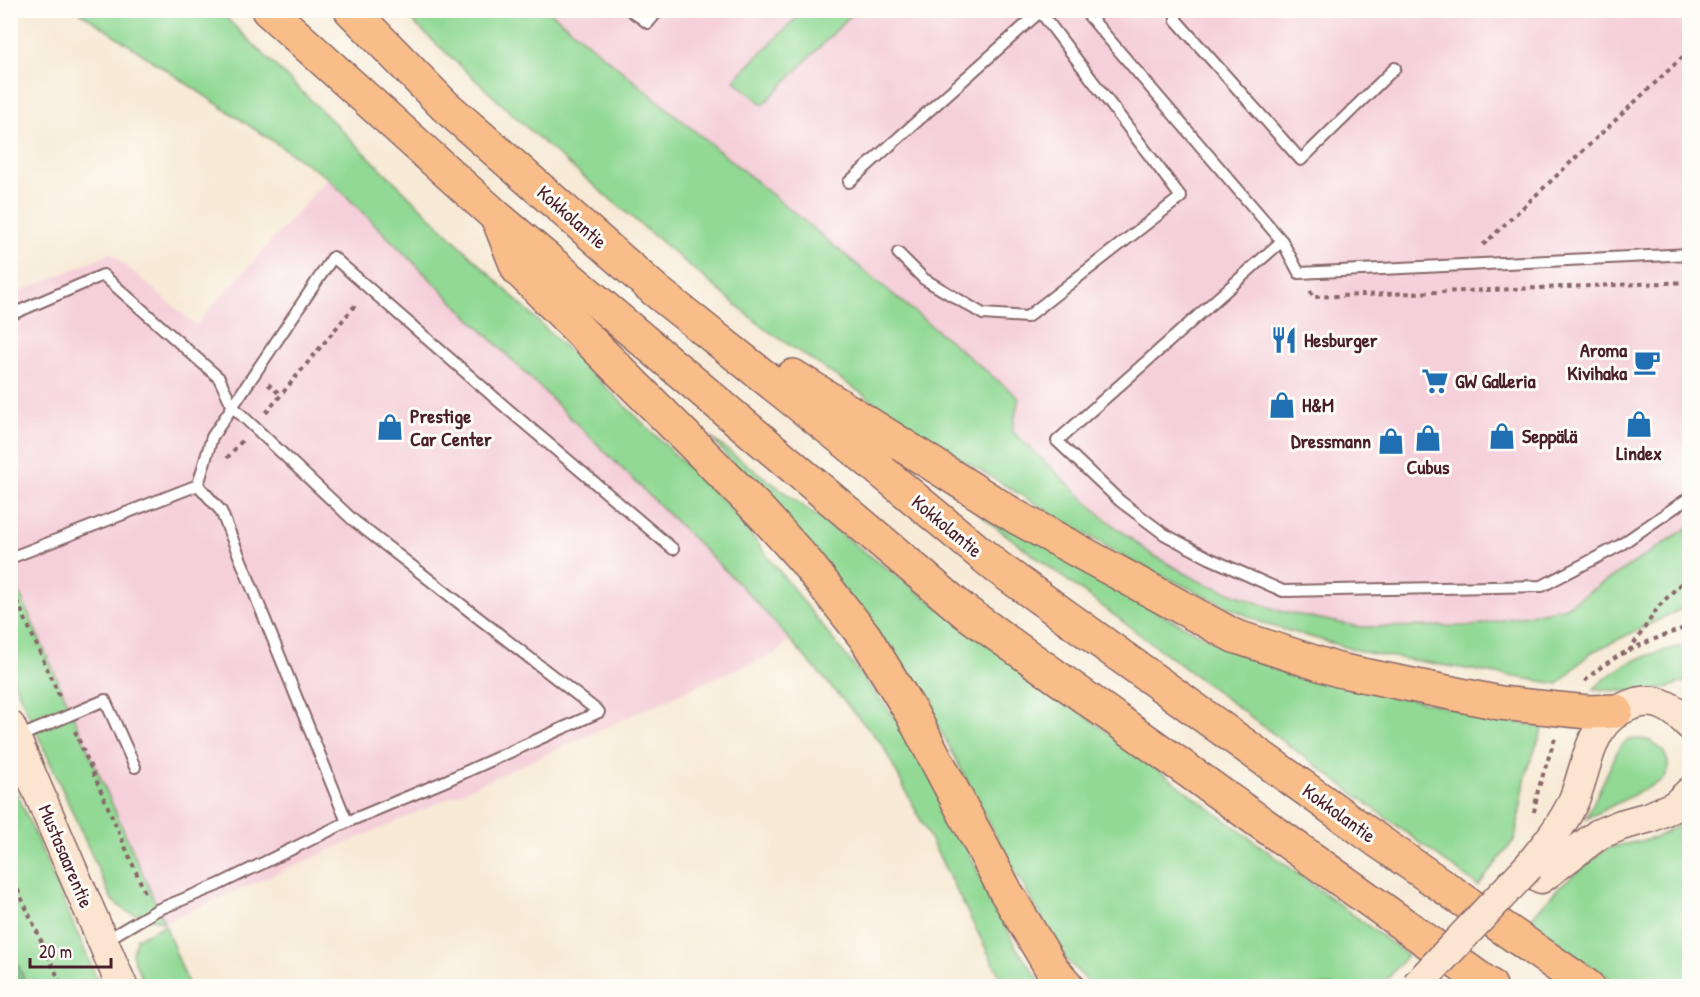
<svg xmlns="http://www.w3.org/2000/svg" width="1700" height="997" viewBox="0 0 1700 997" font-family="'Patrick Hand',sans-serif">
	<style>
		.built { fill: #f5cfd9 }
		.green { fill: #91d994; stroke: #6e7c60; stroke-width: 1.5 }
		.forest { fill: #74b97e; stroke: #5f6c54; stroke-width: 1.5 }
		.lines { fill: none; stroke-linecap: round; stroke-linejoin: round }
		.service-casing { stroke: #876667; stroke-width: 14 }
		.secondary-casing { stroke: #876667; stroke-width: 33 }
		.trunk-casing { stroke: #876667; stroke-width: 36 }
		.path { stroke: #876667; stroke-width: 4; stroke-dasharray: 4.5 4.5; stroke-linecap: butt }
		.service { stroke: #fff; stroke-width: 10 }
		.secondary { stroke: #fce5d0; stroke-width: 30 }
		.trunk { stroke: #f8bd89; stroke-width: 33 }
		.secondary-bridge-casing { stroke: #876667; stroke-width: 33; stroke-linecap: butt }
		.secondary-bridge { stroke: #fce5d0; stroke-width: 30 }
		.labels { text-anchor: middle; stroke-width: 6; stroke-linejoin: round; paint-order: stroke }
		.street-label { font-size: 20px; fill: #4a1f2b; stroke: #fdfcf7 }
		.poi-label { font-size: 20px; font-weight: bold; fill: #4a1f2b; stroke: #fdfcf7; text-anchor: start }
	</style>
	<rect width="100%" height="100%" fill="#fdfcf7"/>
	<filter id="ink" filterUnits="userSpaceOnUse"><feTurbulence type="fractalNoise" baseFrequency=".0167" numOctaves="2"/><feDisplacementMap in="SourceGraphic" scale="12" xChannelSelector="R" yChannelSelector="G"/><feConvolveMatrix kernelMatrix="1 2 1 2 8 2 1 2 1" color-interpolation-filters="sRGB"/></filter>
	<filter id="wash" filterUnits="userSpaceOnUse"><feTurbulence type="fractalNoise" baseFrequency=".008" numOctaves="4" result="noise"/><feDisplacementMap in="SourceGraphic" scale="24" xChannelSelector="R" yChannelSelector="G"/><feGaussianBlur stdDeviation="1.35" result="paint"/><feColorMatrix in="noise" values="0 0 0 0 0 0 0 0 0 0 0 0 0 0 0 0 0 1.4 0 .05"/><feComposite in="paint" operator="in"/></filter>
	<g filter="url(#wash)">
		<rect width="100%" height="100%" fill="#f7ead6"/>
		<!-- built -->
		<g class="built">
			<path d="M549 11H1689V527L1566 607 1473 626 1360 627 1280 611 1199 581 1151 554 1103 517 1012 431 1019 398Z"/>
			<path d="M328 178 751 596 790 639 775 654 719 676 400 820 164 922 11 572 10 296 111 253 196 325Z"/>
		</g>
		<!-- green -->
		<g class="green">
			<path d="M78 11H219L728 506 913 741 1017 949 1044 986H1005L882 744 751 596 328 178Z"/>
			<path d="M401 11H549L1019 398 1012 431 1103 517 1151 554 1199 581 1280 611 1360 627 1473 626 1566 607 1689 527V607L1679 610 1590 653 1558 684 1363 652 1265 624 1127 559 950 452 765 329 547 146Z"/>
			<path d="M803 11H855L763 105 734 80Z"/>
			<path d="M710 437 1407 955 1382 986H1092L1066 959 1009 861 942 733 869 620Z"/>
			<path d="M943 483 1162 615 1254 661 1498 720 1543 727 1526 775 1515 839 1478 886 989 522Z"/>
			<path d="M10 572 164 922 127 912 112 900 11 675Z"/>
			<path d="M1689 644V679C1656 696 1630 692 1594 689 1622 659 1652 654 1689 644Z"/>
			<path d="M1637 739C1642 739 1648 739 1652 742 1666 749 1674 768 1663 780L1586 819 1619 748 1628 740Z"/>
			<path d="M10 777 100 986H27L11 948Z"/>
			<path d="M1689 820V986H1622L1526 924 1559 887 1607 848 1655 838Z"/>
			<path d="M165 925 189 986H145L132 955 137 938Z"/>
		</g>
		<!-- forest -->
		<path class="forest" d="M11 948 27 986H11Z"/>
	</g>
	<g filter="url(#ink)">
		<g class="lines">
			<defs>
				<g id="service">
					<path d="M630 10 648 23 659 10"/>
					<path d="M1084 10 1282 241 1299 273 1690 254"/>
					<path d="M1176 10V20L1301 160 1395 68"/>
					<path d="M849 182 1042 10"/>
					<path d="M1282 241 1057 441 1120 501 1164 534 1209 558 1283 591 1542 586 1619 546 1690 497"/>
					<path d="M898 253 924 279 983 314 1027 317 1181 197 1039 10"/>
					<path d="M10 315 103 275 219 378 233 407 353 520 599 712 443 782 347 822 218 885 157 910 106 940"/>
					<path d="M198 485 221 511 347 822"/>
					<path d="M10 558 198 485 212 437 333 257 510 411 673 549"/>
					<path d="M16 738 105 700 135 767"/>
				</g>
				<g id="secondary">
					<path d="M10 726 122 986"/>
					<path d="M1529 866C1545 846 1562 826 1573 802 1583 779 1587 749 1600 729 1613 709 1642 695 1664 705 1674 709 1682 717 1690 725"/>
					<path d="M1541 878 1599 834 1621 825 1650 817 1675 806 1690 792"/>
				</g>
				<g id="trunk">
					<path d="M268 10 497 217 964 611 1490 986"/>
					<path d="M351 10 444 105 656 291 845 441 997 567 1378 841 1587 986"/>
					<path d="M499 221 518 269 760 511 806 562 865 637 912 714 1006 892 1052 969 1067 986"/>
					<path d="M793 376 1018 518 1234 636 1338 670 1500 703 1588 712 1616 711"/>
				</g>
			</defs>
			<!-- service casing -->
			<use href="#service" class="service-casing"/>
			<!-- secondary casing -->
			<use href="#secondary" class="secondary-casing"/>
			<!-- trunk casing -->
			<use href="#trunk" class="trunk-casing"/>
			<!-- path -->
			<g class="path">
				<path d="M1483 245 1690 50"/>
				<path d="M1310 291 1313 297 1690 282"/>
				<path d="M268 384 281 395"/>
				<path d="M266 413 357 303"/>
				<path d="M227 458 242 441"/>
				<path d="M10 585 61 700"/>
				<path d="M1629 651 1659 606 1690 574"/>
				<path d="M1585 681C1614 652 1652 640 1690 626"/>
				<path d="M75 731 146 895"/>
				<path d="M1534 812 1538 790 1555 738"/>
				<path d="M10 873 62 986"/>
			</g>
			<!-- service -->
			<use href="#service" class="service"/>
			<!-- secondary -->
			<use href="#secondary" class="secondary"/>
			<!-- trunk -->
			<use href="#trunk" class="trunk"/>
			<defs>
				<path id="secondary-bridge" d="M1416 986 1529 866"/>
			</defs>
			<!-- secondary-bridge casing -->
			<use href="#secondary-bridge" class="secondary-bridge-casing"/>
			<!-- secondary-bridge -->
			<use href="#secondary-bridge" class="secondary-bridge"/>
		</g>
	</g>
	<!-- icons -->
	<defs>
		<symbol id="restaurant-bare" viewBox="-9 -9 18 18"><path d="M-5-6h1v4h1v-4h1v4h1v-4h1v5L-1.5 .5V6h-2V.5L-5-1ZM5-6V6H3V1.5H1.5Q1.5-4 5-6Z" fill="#1f6fb2" stroke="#fdfcf7" stroke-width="2.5" paint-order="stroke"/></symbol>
		<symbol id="cafe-bare" viewBox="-9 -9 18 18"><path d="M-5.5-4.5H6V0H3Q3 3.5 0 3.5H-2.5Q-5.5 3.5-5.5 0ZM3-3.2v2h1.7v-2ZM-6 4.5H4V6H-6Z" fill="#1f6fb2" stroke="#fdfcf7" stroke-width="2.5" paint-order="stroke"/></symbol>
		<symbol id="supermarket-bare" viewBox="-9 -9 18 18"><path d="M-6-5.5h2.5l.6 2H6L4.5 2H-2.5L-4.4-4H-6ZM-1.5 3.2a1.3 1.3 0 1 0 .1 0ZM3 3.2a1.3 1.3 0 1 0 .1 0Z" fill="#1f6fb2" stroke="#fdfcf7" stroke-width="2.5" paint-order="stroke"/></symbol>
		<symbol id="shop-bare" viewBox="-9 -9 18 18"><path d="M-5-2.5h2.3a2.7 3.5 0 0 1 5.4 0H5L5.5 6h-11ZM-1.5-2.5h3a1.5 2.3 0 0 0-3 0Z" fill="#1f6fb2" stroke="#fdfcf7" stroke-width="2.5" paint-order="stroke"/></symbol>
	</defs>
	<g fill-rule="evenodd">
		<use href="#restaurant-bare" x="1265" y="321" width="38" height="38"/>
		<use href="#cafe-bare" x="1628" y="343" width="38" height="38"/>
		<use href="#supermarket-bare" x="1416" y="362" width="38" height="38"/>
		<use href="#shop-bare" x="1263" y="386" width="38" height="38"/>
		<use href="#shop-bare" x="1620" y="405" width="38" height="38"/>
		<use href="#shop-bare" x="371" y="408" width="38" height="38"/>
		<use href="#shop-bare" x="1483" y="417" width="38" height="38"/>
		<use href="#shop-bare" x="1409" y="419" width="38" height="38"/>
		<use href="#shop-bare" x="1372" y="422" width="38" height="38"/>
	</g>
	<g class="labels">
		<!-- street labels -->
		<g class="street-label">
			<text transform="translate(572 217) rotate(41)" y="7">Kokkolantie</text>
			<text transform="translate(947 526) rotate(40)" y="7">Kokkolantie</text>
			<text transform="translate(1339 813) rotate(36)" y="7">Kokkolantie</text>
			<text transform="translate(66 856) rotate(67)" y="7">Mustasaarentie</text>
		</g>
		<!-- poi labels -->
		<g class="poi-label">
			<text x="1304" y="347">Hesburger</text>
			<text x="1627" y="357" text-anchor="end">Aroma<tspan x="1627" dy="23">Kivihaka</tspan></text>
			<text x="1455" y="388">GW Galleria</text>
			<text x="1302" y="412">H&amp;M</text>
			<text x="410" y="423">Prestige<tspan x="410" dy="23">Car Center</tspan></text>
			<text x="1522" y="443">Seppälä</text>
			<text x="1371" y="448" text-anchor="end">Dressmann</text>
			<text x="1639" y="460" text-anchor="middle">Lindex</text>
			<text x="1428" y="474" text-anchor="middle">Cubus</text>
		</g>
	</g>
	<!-- margin -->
	<rect width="1700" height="997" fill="none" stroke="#fdfcf7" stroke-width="36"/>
	<!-- scale -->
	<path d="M30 958v9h81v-9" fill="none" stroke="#4a1f2b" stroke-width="3"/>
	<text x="39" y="958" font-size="18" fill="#4a1f2b" stroke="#fdfcf7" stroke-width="4.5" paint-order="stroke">20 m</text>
</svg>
